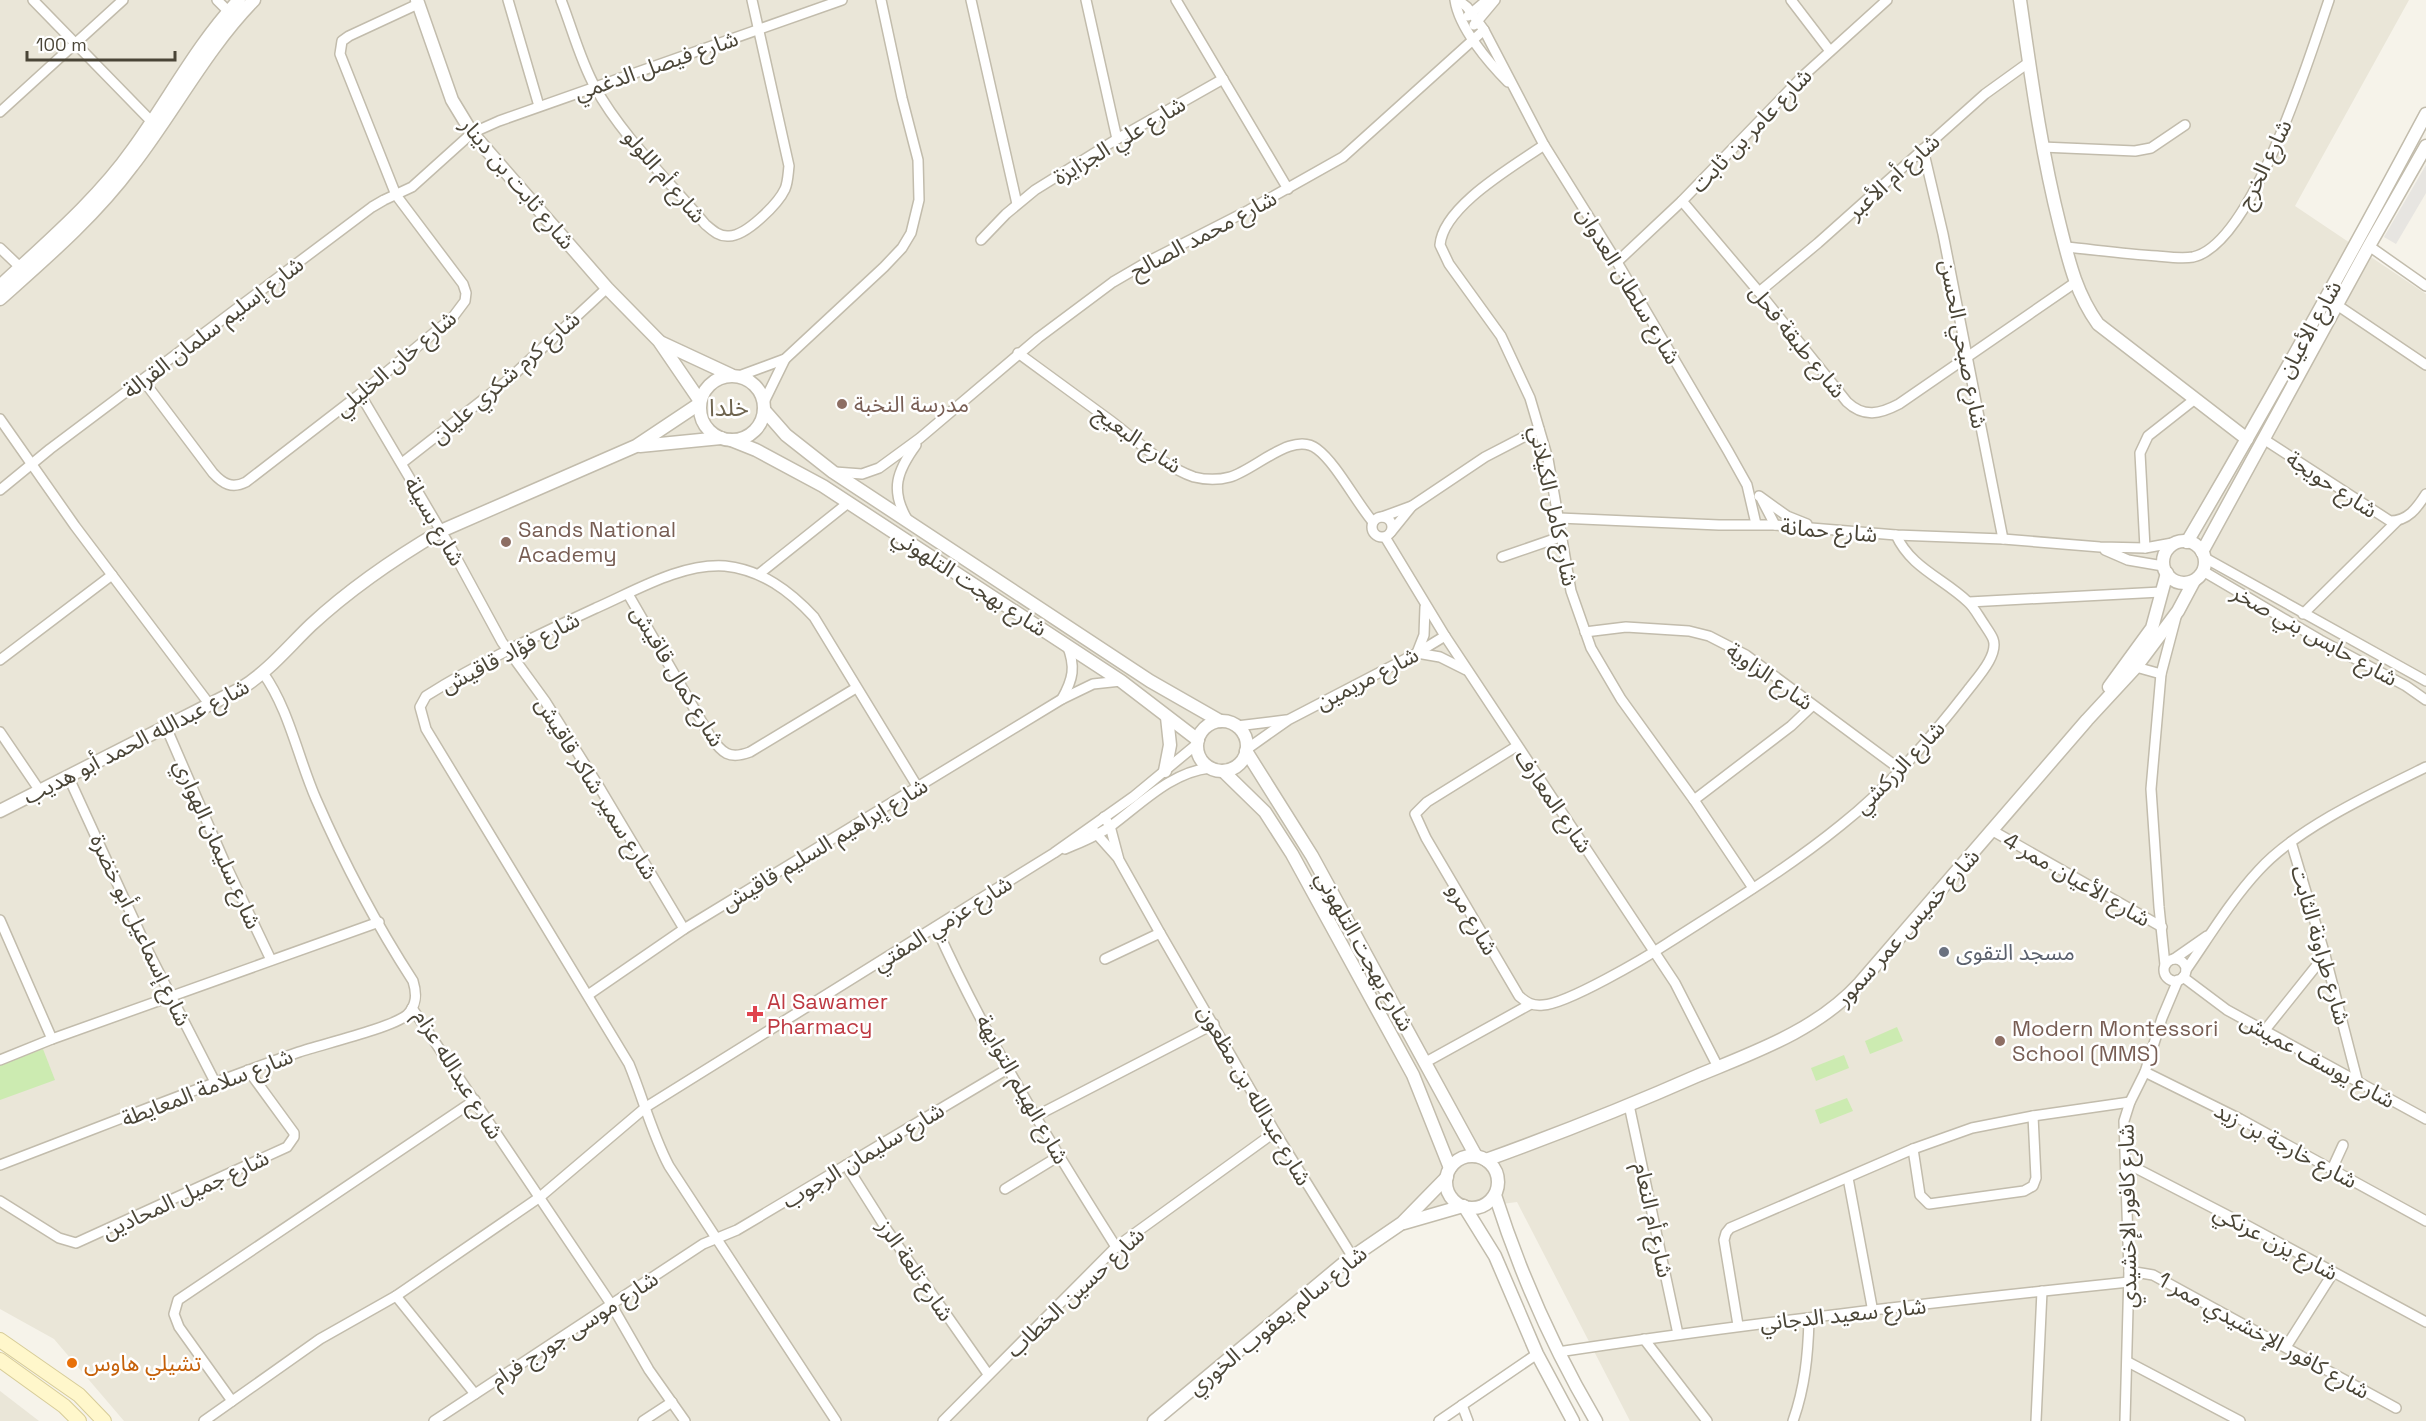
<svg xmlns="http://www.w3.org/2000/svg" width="2426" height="1421" viewBox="0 0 2426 1421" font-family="'Space Grotesk','Noto Sans Arabic',sans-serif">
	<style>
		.residential { fill: #eae6d8 }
		.green { fill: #ccebb1 }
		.parking { fill: #e7e5e1 }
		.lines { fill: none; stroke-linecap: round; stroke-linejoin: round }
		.minor-casing { stroke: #c2bcac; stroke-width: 12 }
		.tertiary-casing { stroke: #c2bcac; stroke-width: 15 }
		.secondary-casing { stroke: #d7cc98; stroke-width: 16 }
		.minor { stroke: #fff; stroke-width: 9 }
		.tertiary { stroke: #fff; stroke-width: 12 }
		.secondary { stroke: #fff7cb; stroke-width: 14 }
		.education-dot { fill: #8d6e63; stroke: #fff; stroke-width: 2 }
		.worship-dot { fill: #6b7280; stroke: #fff; stroke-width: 2 }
		.health-dot { fill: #e0444e; stroke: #fff; stroke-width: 2 }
		.food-dot { fill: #e8710a; stroke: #fff; stroke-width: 2 }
		.labels { text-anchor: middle; stroke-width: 5; stroke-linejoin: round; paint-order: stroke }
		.street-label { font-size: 22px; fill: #4a4537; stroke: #fff }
		.education-label { font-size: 22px; fill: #785e54; stroke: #fff; text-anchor: start }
		.worship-label { font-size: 22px; fill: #5b616d; stroke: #fff; text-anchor: start }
		.health-label { font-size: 22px; fill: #be3a42; stroke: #fff; text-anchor: start }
		.food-label { font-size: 22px; fill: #c56008; stroke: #fff; text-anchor: start }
		.neighbourhood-label { font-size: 24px; fill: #6e644e; stroke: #fff }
	</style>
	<rect width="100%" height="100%" fill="#f6f3ea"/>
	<!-- residential -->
	<g class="residential">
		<path d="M0 0H2409L2295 206 2426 294V1421H1630L1517 1202 1405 1217 1146 1421H124L54 1339 0 1309Z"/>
		<path d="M0 1391 39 1421H0Z"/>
	</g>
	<!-- green -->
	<g class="green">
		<path d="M1897 1027 1903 1041 1870 1054 1865 1041Z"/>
		<path d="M43 1049 55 1080 0 1100V1065Z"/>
		<path d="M1844 1055 1849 1068 1816 1081 1811 1068Z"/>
		<path d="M1847 1098 1853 1111 1820 1124 1815 1110Z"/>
	</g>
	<!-- parking -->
	<path class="parking" d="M2426 165V193L2396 244 2384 237Z"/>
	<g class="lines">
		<defs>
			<g id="minor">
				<path d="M33 0 152 122"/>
				<path d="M217 0 229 12"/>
				<path d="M508 0 539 106"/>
				<path d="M561 0C572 28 580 60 595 87 621 135 669 181 705 224 712 230 719 237 729 236 746 236 778 204 785 189 788 182 788 174 789 166L752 0"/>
				<path d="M971 0 1017 204"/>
				<path d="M1086 0 1117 139"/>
				<path d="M1176 0 1288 189"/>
				<path d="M1455 0C1459 28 1489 63 1508 82"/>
				<path d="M1458 0 1467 7 1484 30 1544 145 1617 262 1728 451 1747 485 1756 524"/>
				<path d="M1791 0 1830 51"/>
				<path d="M1468 16 1487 0"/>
				<path d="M1474 25 1495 0"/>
				<path d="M0 112 123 0"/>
				<path d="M1544 145C1514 166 1443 206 1440 245L1449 264 1501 336 1530 398 1548 459 1571 591 1591 648 1621 699 1694 800 1753 888"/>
				<path d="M2042 147 2135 151 2151 148 2185 125"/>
				<path d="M1923 149 1943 234 2003 539"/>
				<path d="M1682 201 1759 292 1847 402C1864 418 1880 414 1899 404L2076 282"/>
				<path d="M981 240 1006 214 1035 190 1117 139 1223 79"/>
				<path d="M2369 246 2426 286"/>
				<path d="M2066 247C2096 250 2126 254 2157 256 2168 257 2182 259 2193 257 2253 244 2310 55 2329 0"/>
				<path d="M0 248 24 271"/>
				<path d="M1617 262 1682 201 1803 76 1887 0"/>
				<path d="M1759 292 1818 243 1985 94 2028 63"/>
				<path d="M2337 305 2426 365"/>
				<path d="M1018 353C1049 376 1080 398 1111 421 1136 440 1164 467 1194 477 1206 480 1219 480 1230 477 1255 470 1293 430 1317 449 1336 463 1356 502 1373 522"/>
				<path d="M739 376 785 359 884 267 902 248 911 233 919 200 918 160 902 98 881 0"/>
				<path d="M143 380 213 473C223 484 232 489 246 482L360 394 453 317 465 301 466 293 463 284 396 195 340 54 342 41 349 36 418 4"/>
				<path d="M360 394 451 548 502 642 545 701 601 790 684 929"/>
				<path d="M764 402 785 359"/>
				<path d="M0 419 75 526 210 705"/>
				<path d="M2265 440 2390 521C2408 521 2417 508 2426 494"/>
				<path d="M402 463 508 380 607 288"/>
				<path d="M835 472 862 474 879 468 920 438 1038 338 1113 282 1149 261 1249 210 1343 157 1484 30"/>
				<path d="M0 490 50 449 372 207 384 200 412 187 472 133 499 121 842 0"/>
				<path d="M1759 496 1787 516 1807 524"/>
				<path d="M1762 500 1775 525"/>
				<circle cx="1382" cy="527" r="10"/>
				<path d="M1382 517 1412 506 1485 457 1539 429"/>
				<path d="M1559 518 1719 525H1775L1896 535 2003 539 2100 547 2145 548 2178 542"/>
				<path d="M907 519C890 490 897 471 916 445"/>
				<path d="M1391 532 1412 506"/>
				<path d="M1385 537 1445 636 1675 983 1718 1067"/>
				<path d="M2145 548 2140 453 2148 436 2195 399"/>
				<path d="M2105 550 2128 560 2163 566"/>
				<path d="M1502 557 1560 537"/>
				<path d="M2205 558 2426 681"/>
				<path d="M2203 571 2320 640 2406 686 2426 700"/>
				<path d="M759 574 848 503"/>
				<path d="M628 594 710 736C722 753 729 760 750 752L856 688"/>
				<path d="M1969 602 2161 592"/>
				<path d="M1425 607 1424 635 1417 653 1440 657 1466 670"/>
				<path d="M2303 614 2397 521"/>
				<path d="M1585 632 1626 627 1689 631 1709 636 1746 655 1901 770"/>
				<path d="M0 660 112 575"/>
				<path d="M2136 667 2161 674"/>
				<path d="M1062 699C1073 679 1076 667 1067 645"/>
				<path d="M1237 726 1286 720"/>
				<path d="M166 727 224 861 271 960"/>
				<path d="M0 732 40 791"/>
				<path d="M1517 746 1427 802 1415 814 1426 838 1519 996C1527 1003 1532 1006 1543 1005 1567 1004 1645 958 1668 943 1727 905 1787 869 1841 825 1889 787 1930 739 1968 690 1977 678 1999 655 1993 639 1991 634 1987 629 1984 624 1979 617 1974 607 1968 602 1943 578 1911 568 1896 535"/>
				<path d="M1247 749 1288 720 1417 653 1445 636"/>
				<path d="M68 776 150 955 215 1082"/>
				<path d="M1694 800 1791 726 1812 706"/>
				<path d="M1104 817 1110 826 1119 860 1160 933 1275 1132 1352 1256"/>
				<path d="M1093 830 1118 858"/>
				<path d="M1993 831 2162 927"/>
				<path d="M2291 842 2325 955 2358 1083"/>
				<path d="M1065 849C1081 842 1097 836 1111 826 1141 804 1171 772 1210 768"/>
				<path d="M0 920 52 1039"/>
				<path d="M936 927C986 1039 1051 1144 1116 1247"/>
				<path d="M1105 959 1160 933"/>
				<path d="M2174 959 2207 936"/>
				<circle cx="2175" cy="970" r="11"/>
				<path d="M2165 965 2159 907 2151 789 2161 674 2176 617"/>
				<path d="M2186 970C2209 937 2231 900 2259 870 2297 828 2375 792 2426 767"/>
				<path d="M2183 977 2227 1010 2426 1119"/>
				<path d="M588 995 684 929 1062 699 1093 684 1121 681"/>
				<path d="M412 1008 611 1304 649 1370 685 1421"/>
				<path d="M2265 1030 2325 955"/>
				<path d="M0 1060 52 1039 379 922"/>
				<path d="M1426 1062 1529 1005"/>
				<path d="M2145 1072 2240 1119 2426 1221"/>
				<path d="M1629 1105 1678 1334"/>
				<path d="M1036 1116 1214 1024"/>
				<path d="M1913 1149 1920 1195 1929 1204 2024 1191 2033 1186 2036 1178 2033 1116"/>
				<path d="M2126 1163 2250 1227 2426 1322"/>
				<path d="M0 1165C100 1127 199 1087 299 1052 323 1044 391 1028 407 1015 417 1005 417 994 413 981 376 924 343 861 316 799 298 758 289 709 263 673"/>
				<path d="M846 1165 887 1230 988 1374"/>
				<path d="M2332 1169 2343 1145"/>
				<path d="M1848 1178 1873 1312"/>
				<path d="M1005 1189 1059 1156"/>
				<path d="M0 1201 59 1238 76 1243 287 1147 294 1137V1133L248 1070"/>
				<path d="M2129 1271 2153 1275 2396 1408"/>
				<path d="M396 1296 475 1394"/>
				<path d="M1738 1325 1724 1240 1726 1233 1730 1228 1913 1149 1972 1128 2033 1116 2130 1102"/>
				<path d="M1644 1339 1707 1421"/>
				<path d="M2286 1347 2333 1273"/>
				<path d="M1558 1352C1748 1323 1938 1302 2129 1282"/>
				<path d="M2128 1362 2240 1421"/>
				<path d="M232 1401 179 1327 174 1314 178 1300 475 1100"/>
				<path d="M1462 1405 1468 1421"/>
				<path d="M204 1421 320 1339 396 1296 540 1197 646 1107 1054 853 1133 797 1197 744"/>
				<path d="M434 1421 703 1244 737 1230 1009 1068"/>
				<path d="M643 1421 672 1402"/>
				<path d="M836 1421 669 1166C652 1134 643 1098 629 1064L426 729 420 707 426 696C480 662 538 635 596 608 635 591 681 563 725 566 762 570 790 591 814 617L917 786"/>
				<path d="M943 1421 1116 1247 1275 1132"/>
				<path d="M1439 1421 1537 1354"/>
				<path d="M1793 1421C1805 1387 1808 1355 1809 1320"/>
				<path d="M2036 1421 2042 1291"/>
				<path d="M2125 1421 2129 1271 2124 1121 2130 1102 2145 1072 2162 1018 2178 980"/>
			</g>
			<g id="tertiary">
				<path d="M417 0 452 100 472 133 607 288 659 341 700 401"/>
				<path d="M2020 0C2031 76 2041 151 2060 226 2069 262 2076 293 2098 324L2247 439"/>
				<path d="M0 286C46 243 97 200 133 149 168 101 198 43 239 0"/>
				<path d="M0 299C46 258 95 216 132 166 174 112 206 49 254 0"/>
				<path d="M660 342 731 375"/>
				<circle cx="732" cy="408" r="32"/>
				<path d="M764 410 786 435 833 472 1150 681 1220 721"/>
				<path d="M731 440 756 450 823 486 1121 681 1198 740"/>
				<path d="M640 446 721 438"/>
				<circle cx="2184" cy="562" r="21"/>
				<path d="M2187 542C2270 401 2349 258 2426 114"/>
				<path d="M2202 552 2369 246 2426 146"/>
				<path d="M2109 687 2152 628 2167 573"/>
				<circle cx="1222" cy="746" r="25"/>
				<path d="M1246 751 1312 856 1476 1156"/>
				<path d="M1165 771 1170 745 1167 717"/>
				<path d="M1223 771 1265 812 1292 854 1413 1075 1450 1168"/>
				<path d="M0 811 240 689C268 672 288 647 311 625 351 588 395 558 441 531L636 446 699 404"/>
				<circle cx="1472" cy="1182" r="26"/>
				<path d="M1486 1160C1558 1134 1629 1106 1699 1075 1757 1051 1817 1030 1860 983L2087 720 2136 667 2178 611 2194 581"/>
				<path d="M1495 1195C1520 1273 1554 1350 1596 1421"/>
				<path d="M1464 1206 1495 1256 1537 1354 1573 1421"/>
				<path d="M1404 1223 1463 1206"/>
				<path d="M1154 1421 1345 1262 1402 1223 1447 1177"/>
			</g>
			<g id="secondary">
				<path d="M0 1340 79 1395 104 1421"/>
				<path d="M0 1360 64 1406 79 1421"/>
			</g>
		</defs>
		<!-- minor casing -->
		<use href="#minor" class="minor-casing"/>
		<!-- tertiary casing -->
		<use href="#tertiary" class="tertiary-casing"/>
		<!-- secondary casing -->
		<use href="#secondary" class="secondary-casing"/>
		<!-- minor -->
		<use href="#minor" class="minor"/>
		<!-- tertiary -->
		<use href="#tertiary" class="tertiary"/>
		<!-- secondary -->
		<use href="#secondary" class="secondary"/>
	</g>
	<!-- markers -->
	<g class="education-dot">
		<circle cx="842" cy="404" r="6"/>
		<circle cx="506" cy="542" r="6"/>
		<circle cx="2000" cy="1041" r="6"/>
	</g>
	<circle class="worship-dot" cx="1944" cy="952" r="6"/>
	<path class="health-dot" d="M752 1005h6v6h6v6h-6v6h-6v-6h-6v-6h6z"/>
	<circle class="food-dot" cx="72" cy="1363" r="6"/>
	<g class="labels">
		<!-- street labels -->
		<g class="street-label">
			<text transform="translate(656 65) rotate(-19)" y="8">شارع فيصل الدغمي</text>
			<text transform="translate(1751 130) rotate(-46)" y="8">شارع عامر بن ثابت</text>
			<text transform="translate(1119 140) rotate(-31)" y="8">شارع علي الجزايزة</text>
			<text transform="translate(2264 164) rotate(-64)" y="8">شارع الخرج</text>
			<text transform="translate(665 176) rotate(50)" y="8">شارع أم اللولو</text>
			<text transform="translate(1893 176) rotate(-42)" y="8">شارع أم الأعبر</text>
			<text transform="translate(518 183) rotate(50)" y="8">شارع ثابت بن دينار</text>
			<text transform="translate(1203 234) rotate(-28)" y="8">شارع محمد الصالح</text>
			<text transform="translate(1629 285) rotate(59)" y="8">شارع سلطان العدوان</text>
			<text transform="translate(213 327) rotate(-37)" y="8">شارع إسليم سلمان القرالة</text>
			<text transform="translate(2309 329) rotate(-61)" y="8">شارع الأعيان</text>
			<text transform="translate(1798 341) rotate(51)" y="8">شارع طبقة فحل</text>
			<text transform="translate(1964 344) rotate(79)" y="8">شارع صبحي الحسن</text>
			<text transform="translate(395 363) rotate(-40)" y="8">شارع خان الخليلي</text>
			<text transform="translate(505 377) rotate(-41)" y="8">شارع كرم شكري عليان</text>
			<text transform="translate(1138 439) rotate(35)" y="8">شارع البعيج</text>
			<text transform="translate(2332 484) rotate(33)" y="8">شارع حويجة</text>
			<text transform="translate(1554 506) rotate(78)" y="8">شارع كامل الكيلاني</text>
			<text transform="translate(435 521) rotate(60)" y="8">شارع بسيلة</text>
			<text transform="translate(1829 530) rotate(5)" y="8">شارع حمانة</text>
			<text transform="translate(970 582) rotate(33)" y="8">شارع بهجت التلهوني</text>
			<text transform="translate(2315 635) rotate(29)" y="8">شارع حابس بني صخر</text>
			<text transform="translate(510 652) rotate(-27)" y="8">شارع فؤاد قاقيش</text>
			<text transform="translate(678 676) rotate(59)" y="8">شارع كمال قاقيش</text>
			<text transform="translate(1770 676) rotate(35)" y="8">شارع الزاوية</text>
			<text transform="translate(1367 678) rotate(-27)" y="8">شارع مريمين</text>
			<text transform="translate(136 741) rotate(-27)" y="8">شارع عبدالله الحمد أبو هديب</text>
			<text transform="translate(1899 767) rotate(-46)" y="8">شارع الزركشي</text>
			<text transform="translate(597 788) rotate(58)" y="8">شارع سمير شاكر قاقيش</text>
			<text transform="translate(1554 801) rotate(56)" y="8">شارع المعارف</text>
			<text transform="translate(218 844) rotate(66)" y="8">شارع سليمان الهواري</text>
			<text transform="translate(824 844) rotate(-31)" y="8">شارع إبراهيم السليم قاقيش</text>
			<text transform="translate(2077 879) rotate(30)" y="8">شارع الأعيان ممر 4</text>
			<text transform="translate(1473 919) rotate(60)" y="8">شارع مرو</text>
			<text transform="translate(942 923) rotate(-32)" y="8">شارع عزمي المفتي</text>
			<text transform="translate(1907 927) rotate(-48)" y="8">شارع خميس عمر سمور</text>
			<text transform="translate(141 930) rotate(65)" y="8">شارع إسماعيل أبو خضرة</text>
			<text transform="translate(2321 945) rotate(74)" y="8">شارع طراونة الثابت</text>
			<text transform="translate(1365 951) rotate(61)" y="8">شارع بهجت التلهوني</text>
			<text transform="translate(2318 1060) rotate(29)" y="8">شارع يوسف عميش</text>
			<text transform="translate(459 1074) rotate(58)" y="8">شارع عبدالله عزام</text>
			<text transform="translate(207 1087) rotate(-21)" y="8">شارع سلامة المعايطة</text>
			<text transform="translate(1023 1089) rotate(61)" y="8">شارع الهيلم التوايهة</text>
			<text transform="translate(1255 1095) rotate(60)" y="8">شارع عبدالله بن مظعون</text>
			<text transform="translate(2286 1145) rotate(28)" y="8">شارع خارجة بن زيد</text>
			<text transform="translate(863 1155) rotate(-31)" y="8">شارع سليمان الرجوب</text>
			<text transform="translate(185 1194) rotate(-25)" y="8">شارع جميل المحادين</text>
			<text transform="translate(2127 1216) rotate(-91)" y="8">شارع كافور الإخشيدي</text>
			<text transform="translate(1654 1220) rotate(78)" y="8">شارع أم النعام</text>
			<text transform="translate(2276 1242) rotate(28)" y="8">شارع يزن عرنكي</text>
			<text transform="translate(916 1270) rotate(56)" y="8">شارع تلعة الرز</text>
			<text transform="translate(1075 1292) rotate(-43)" y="8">شارع حسين الخطاب</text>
			<text transform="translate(1843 1314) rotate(-6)" y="8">شارع سعيد الدجاني</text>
			<text transform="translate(1277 1320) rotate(-39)" y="8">شارع سالم يعقوب الخوري</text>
			<text transform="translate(574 1329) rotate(-33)" y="8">شارع موسى جورج فرام</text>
			<text transform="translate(2264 1335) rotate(29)" y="8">شارع كافور الإخشيدي ممر 1</text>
		</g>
		<!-- education labels -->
		<g class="education-label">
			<text x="854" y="412">مدرسة النخبة</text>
			<text x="518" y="537">Sands National<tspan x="518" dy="25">Academy</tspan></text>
			<text x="2012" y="1036">Modern Montessori<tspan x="2012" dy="25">School (MMS)</tspan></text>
		</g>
		<!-- worship labels -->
		<g class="worship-label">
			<text x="1956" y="960">مسجد التقوى</text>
		</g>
		<!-- health labels -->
		<g class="health-label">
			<text x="767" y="1009">Al Sawamer<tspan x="767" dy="25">Pharmacy</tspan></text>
		</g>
		<!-- food labels -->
		<g class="food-label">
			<text x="84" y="1371">تشيلي هاوس</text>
		</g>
		<!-- neighbourhood labels -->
		<g class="neighbourhood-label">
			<text x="729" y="416">خلدا</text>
		</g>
	</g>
	<!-- scale -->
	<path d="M27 51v9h148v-9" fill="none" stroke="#4a4537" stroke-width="3"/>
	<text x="36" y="51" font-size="18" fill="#4a4537" stroke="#ffffff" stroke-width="4.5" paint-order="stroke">100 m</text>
</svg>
